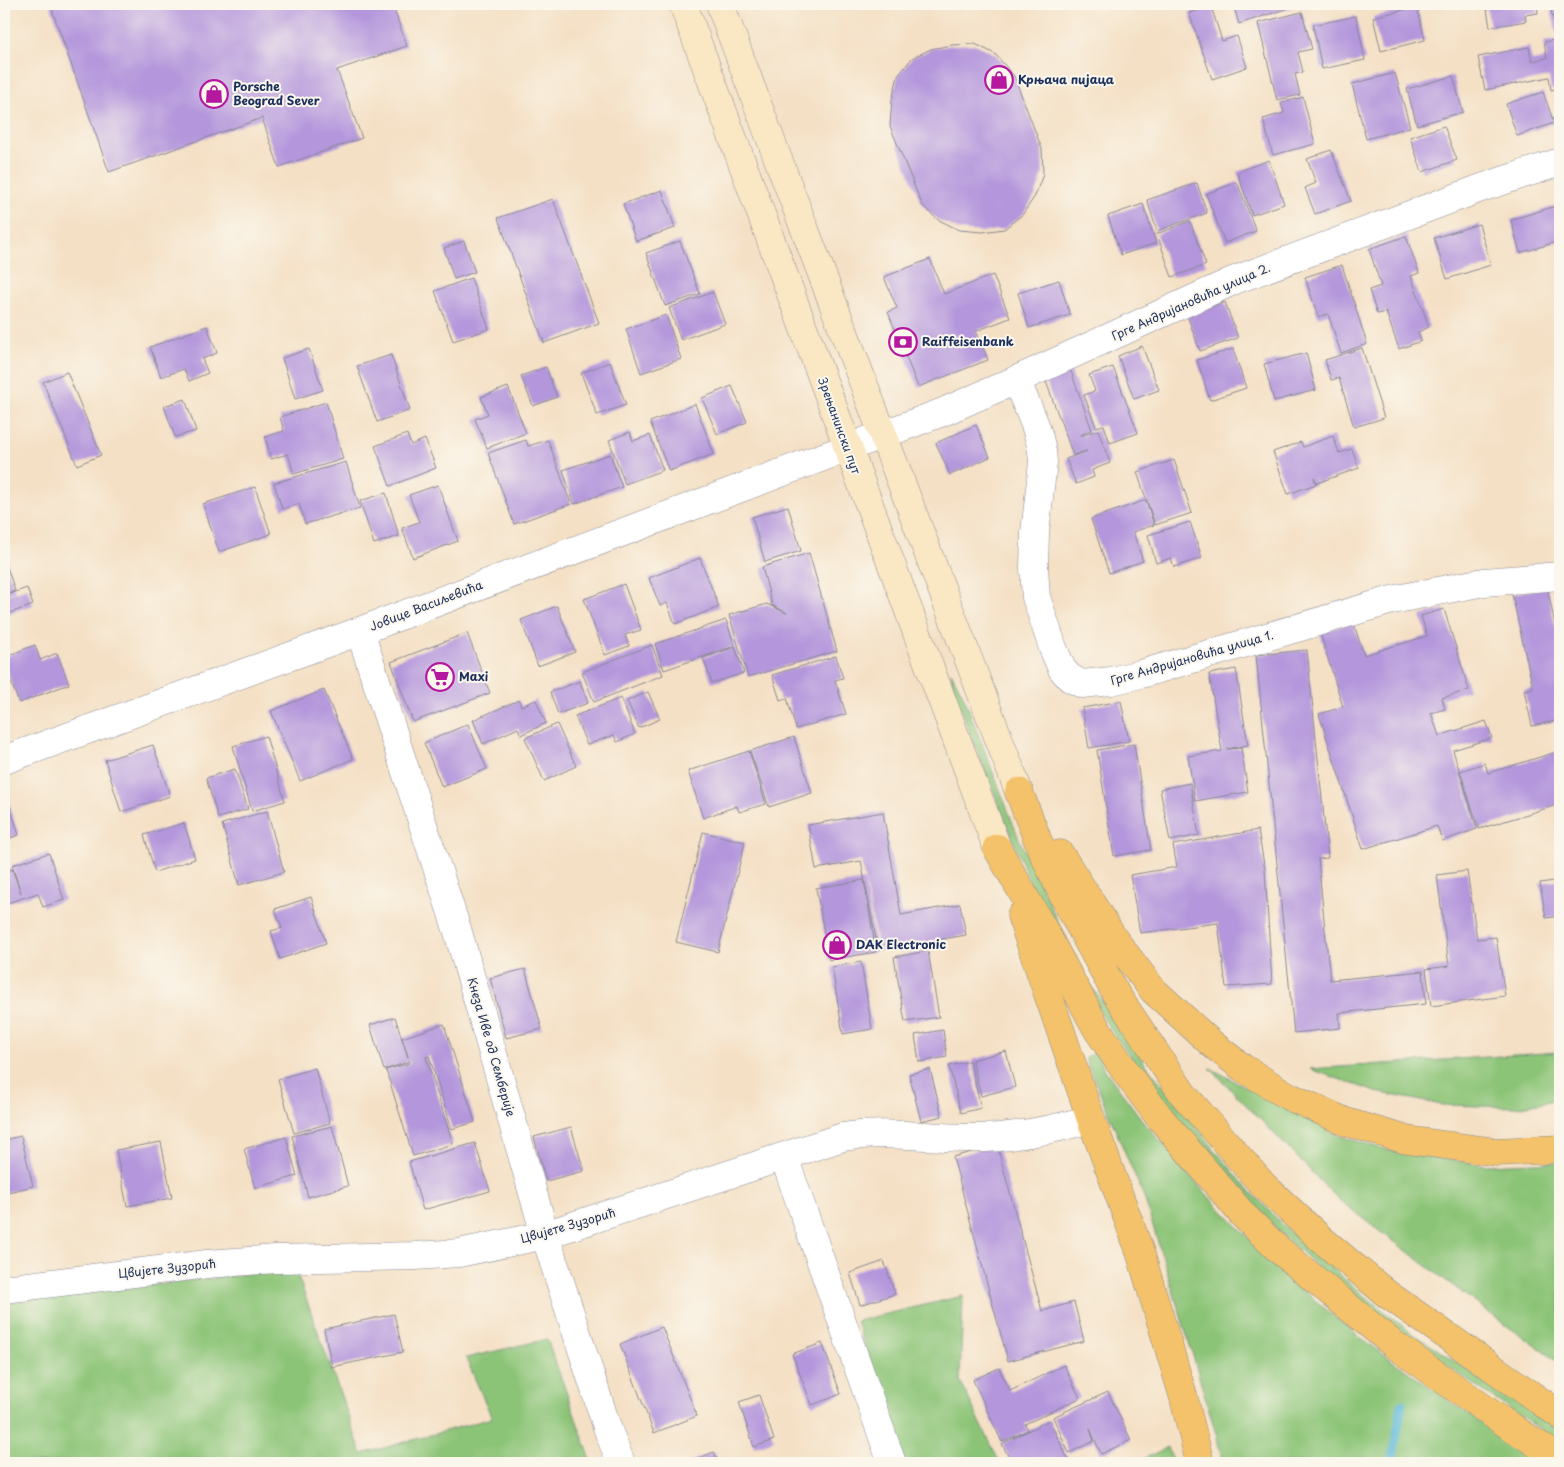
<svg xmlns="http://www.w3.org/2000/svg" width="1564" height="1467" viewBox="0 0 1564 1467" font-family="'Playpen Sans',sans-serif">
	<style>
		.green { fill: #8cc477; stroke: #547a6a }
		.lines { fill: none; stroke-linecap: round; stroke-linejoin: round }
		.stream { stroke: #57b5d5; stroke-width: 9 }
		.building { fill: #b496dc }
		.minor-casing { stroke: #888892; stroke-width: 29 }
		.secondary-casing { stroke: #888892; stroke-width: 29 }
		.primary-casing { stroke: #888892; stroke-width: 29 }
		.minor { stroke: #fff; stroke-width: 28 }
		.secondary { stroke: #fae7c3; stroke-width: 28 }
		.primary { stroke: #f3c26a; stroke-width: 28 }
		.labels { text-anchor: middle; stroke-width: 4; stroke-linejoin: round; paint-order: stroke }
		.poi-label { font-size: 12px; font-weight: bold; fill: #1b2f5e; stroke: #fbf7ec; text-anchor: start }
		.street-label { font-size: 12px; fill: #1b2f5e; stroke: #fbf7ec }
	</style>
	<rect width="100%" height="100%" fill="#fbf7ec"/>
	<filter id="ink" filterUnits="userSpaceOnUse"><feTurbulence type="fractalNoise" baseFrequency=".02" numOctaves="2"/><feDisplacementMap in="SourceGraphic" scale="10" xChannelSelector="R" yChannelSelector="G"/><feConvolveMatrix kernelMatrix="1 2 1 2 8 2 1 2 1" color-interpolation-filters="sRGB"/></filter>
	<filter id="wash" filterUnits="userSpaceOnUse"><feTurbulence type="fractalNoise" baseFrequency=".0096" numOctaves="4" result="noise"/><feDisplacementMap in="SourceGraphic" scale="20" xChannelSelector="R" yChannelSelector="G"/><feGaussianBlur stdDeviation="1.12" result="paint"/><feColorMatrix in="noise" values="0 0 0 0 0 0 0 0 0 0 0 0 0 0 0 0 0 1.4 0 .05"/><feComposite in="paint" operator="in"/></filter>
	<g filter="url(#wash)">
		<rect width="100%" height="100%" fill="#f4e0c5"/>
		<!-- green -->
		<g class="green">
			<path d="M951 672 963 695 1019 839 1066 939 1093 989 1119 1023 1143 1061 1201 1133 1245 1186 1287 1229 1349 1283 1409 1331 1473 1373 1510 1395 1560 1431V1444L1417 1345 1317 1267 1240 1195 1194 1141 1110 1029 1035 895 953 690Z"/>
			<path d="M1095 1052 1105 1070 1145 1124 1210 1198 1288 1278 1363 1340 1482 1424 1542 1463H1223L1215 1430 1191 1349 1144 1197 1085 1058Z"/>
			<path d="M1560 1052V1099L1516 1107 1442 1105 1376 1092 1310 1069Z"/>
			<path d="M1210 1068 1337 1135 1398 1153 1486 1165 1560 1162V1362L1500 1321 1339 1200Z"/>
			<path d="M295 1268 362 1454 492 1418 466 1358 547 1339 592 1463H4V1303Z"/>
			<path d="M963 1296 960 1381 1000 1463H905L856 1321Z"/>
			<path d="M1168 1447 1173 1463H1135Z"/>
		</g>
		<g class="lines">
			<!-- stream -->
			<path class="stream" d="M1392 1463 1402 1404"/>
		</g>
		<g id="blocks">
			<!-- building -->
			<g class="building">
				<path d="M50 4H392L407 46 337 70 362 138 279 167 262 118 109 172Z"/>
				<path d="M1233 4H1301L1239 24Z"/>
				<path d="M1486 4H1537L1538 13 1525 15 1526 21 1490 27Z"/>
				<path d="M1211 6 1222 41 1237 36 1247 67 1212 79 1189 13Z"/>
				<path d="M1417 7 1425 40 1381 51 1373 17Z"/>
				<path d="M1560 9V34L1557 35 1551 11Z"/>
				<path d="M1302 12 1312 49 1298 52 1303 72 1295 74 1300 95 1277 100 1258 23Z"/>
				<path d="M1356 16 1365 60 1322 69 1313 25Z"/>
				<path d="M1560 39V88L1551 90 1549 77 1485 90 1478 57 1529 47 1532 61 1547 58 1544 42Z"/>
				<path d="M975 44 995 54 1014 76 1042 149 1043 174 1035 196 1023 214 1004 229 982 232 959 230 937 219 922 205 890 126 892 100 898 76 912 58 931 49 952 45Z"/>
				<path d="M1395 73 1410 127 1366 139 1352 84Z"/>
				<path d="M1453 76 1463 112 1417 125 1407 89Z"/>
				<path d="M1543 92 1554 123 1517 136 1506 104Z"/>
				<path d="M1303 97 1315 144 1273 155 1263 119 1284 113 1281 103Z"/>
				<path d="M1444 126 1457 160 1422 172 1410 137Z"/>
				<path d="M1331 150 1351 201 1315 214 1305 188 1316 183 1307 159Z"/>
				<path d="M1269 160 1284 204 1252 215 1237 172Z"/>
				<path d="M1237 182 1256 231 1225 243 1206 194Z"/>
				<path d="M1197 183 1207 213 1157 231 1147 200Z"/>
				<path d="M662 190 675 228 636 241 623 204Z"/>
				<path d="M553 199 599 323 544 343 498 218Z"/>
				<path d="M1143 204 1156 243 1121 255 1108 216Z"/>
				<path d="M1555 206 1560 224V241L1520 253 1511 220Z"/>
				<path d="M1190 221 1206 265 1172 277 1157 234Z"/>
				<path d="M1479 224 1491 265 1447 279 1434 238Z"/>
				<path d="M1406 236 1419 273 1411 276 1429 327 1418 332 1421 341 1399 349 1386 312 1377 314 1369 290 1381 286 1369 249Z"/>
				<path d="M464 241 475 272 454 279 444 248Z"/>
				<path d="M680 241 700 294 665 306 646 253Z"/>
				<path d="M930 259 944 294 993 275 1010 318 976 331 988 360 918 387 888 312 897 308 884 277Z"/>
				<path d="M1342 265 1367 344 1341 353 1328 314 1318 317 1305 277Z"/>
				<path d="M471 278 489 329 453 341 435 291Z"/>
				<path d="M1059 280 1070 315 1029 328 1018 293Z"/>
				<path d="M713 292 725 324 681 340 669 308Z"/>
				<path d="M1225 302 1238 338 1200 351 1187 315Z"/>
				<path d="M666 315 681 359 641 373 626 329Z"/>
				<path d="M207 326 217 353 202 359 208 373 189 381 184 369 161 377 150 347Z"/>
				<path d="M1142 346 1159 390 1134 399 1118 356Z"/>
				<path d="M1362 348 1384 418 1354 427 1339 378 1331 380 1325 360Z"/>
				<path d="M309 349 323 390 295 399 282 358Z"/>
				<path d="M1233 349 1246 388 1210 400 1197 360Z"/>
				<path d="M1306 353 1316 390 1274 401 1264 364Z"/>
				<path d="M391 355 410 410 377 422 357 366Z"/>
				<path d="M610 362 626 405 597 415 581 373Z"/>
				<path d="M1069 366 1092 430 1080 435 1081 436 1098 430 1110 463 1092 470 1094 477 1076 484 1066 459 1087 451 1073 455 1044 376Z"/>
				<path d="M546 367 557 397 533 406 521 376Z"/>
				<path d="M1113 367 1138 433 1110 443 1104 425 1096 427 1084 395 1095 391 1089 375Z"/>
				<path d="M67 372 101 455 77 465 43 382Z"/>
				<path d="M732 386 747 422 717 434 702 398Z"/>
				<path d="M508 387 526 433 487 448 475 419 488 414 481 397Z"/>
				<path d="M185 399 196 431 175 437 164 406Z"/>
				<path d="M326 402 343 459 294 474 288 454 271 459 265 437 284 431 280 417Z"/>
				<path d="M695 404 714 454 669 471 650 422Z"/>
				<path d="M976 425 990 457 950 475 936 443Z"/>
				<path d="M630 432 633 441 650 435 663 470 625 484 609 440Z"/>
				<path d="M407 434 411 445 425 439 436 468 390 486 375 446Z"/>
				<path d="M1333 436 1339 453 1352 449 1359 468 1317 483 1314 477 1316 484 1288 494 1273 452 1301 442 1303 447Z"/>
				<path d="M526 440 528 446 548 440 571 504 514 524 488 453Z"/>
				<path d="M610 454 622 487 574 504 563 470Z"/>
				<path d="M1174 460 1192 513 1155 525 1137 472Z"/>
				<path d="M346 462 360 508 305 524 299 504 282 509 274 483Z"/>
				<path d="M438 485 458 541 413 558 402 528 419 522 409 495Z"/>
				<path d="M255 487 271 534 219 552 203 504Z"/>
				<path d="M386 493 399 536 374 544 360 501Z"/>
				<path d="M1146 500 1154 525 1133 532 1143 561 1109 573 1091 519Z"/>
				<path d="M788 506 801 551 765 562 752 517Z"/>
				<path d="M1190 522 1202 558 1174 567 1171 558 1156 563 1148 535Z"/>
				<path d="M809 553 837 651 748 677 729 615 767 604 787 613 772 605 762 567Z"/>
				<path d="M4 558 15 591 4 595Z"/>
				<path d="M700 558 719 607 675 624 667 603 660 606 649 578Z"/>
				<path d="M624 584 641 630 625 635 629 646 605 655 584 599Z"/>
				<path d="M1547 587 1560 648V720L1532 726 1524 690 1533 688 1512 594Z"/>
				<path d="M27 588 33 605 4 615V596Z"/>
				<path d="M557 606 575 652 538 666 521 620Z"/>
				<path d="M1444 609 1469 690 1442 698 1445 709 1431 713 1439 736 1486 721 1492 738 1453 750 1477 829 1442 841 1437 826 1363 849 1319 714 1343 707 1320 633 1353 622 1364 655 1427 636 1421 616Z"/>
				<path d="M726 620 735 646 664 670 655 644Z"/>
				<path d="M467 633 490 693 413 722 391 662Z"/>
				<path d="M35 645 40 660 57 653 69 684 19 703 4 663V657Z"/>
				<path d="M652 645 663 675 594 702 582 672Z"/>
				<path d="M735 647 744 673 712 683 703 658Z"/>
				<path d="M1307 650 1328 858 1318 859 1330 980 1423 971 1426 1004 1339 1013 1340 1028 1294 1033 1256 655Z"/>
				<path d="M836 656 843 678 835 680 846 714 796 729 787 698 780 700 772 675Z"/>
				<path d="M1236 669 1248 745 1227 749 1241 748 1248 792 1195 801 1188 756 1222 751 1209 674Z"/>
				<path d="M580 681 588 703 558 714 550 692Z"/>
				<path d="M324 690 353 759 300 781 271 711Z"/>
				<path d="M648 692 660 719 639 728 627 701Z"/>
				<path d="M621 698 635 734 617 742 614 735 587 745 575 716Z"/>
				<path d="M519 700 521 706 536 700 546 723 521 735 518 728 483 744 473 720Z"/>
				<path d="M1121 701 1129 741 1089 748 1082 708Z"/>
				<path d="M468 724 487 769 442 787 424 743Z"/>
				<path d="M557 724 576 766 544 781 525 738Z"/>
				<path d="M266 736 285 801 252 811 233 746Z"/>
				<path d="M794 737 812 793 769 807 750 751Z"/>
				<path d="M1134 744 1151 850 1114 856 1097 750Z"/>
				<path d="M153 745 170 796 121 812 105 760Z"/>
				<path d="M749 751 766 804 739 812 737 806 703 818 688 771Z"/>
				<path d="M1560 751V804L1479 829 1460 771 1485 763 1488 773Z"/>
				<path d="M235 769 248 809 218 818 206 778Z"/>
				<path d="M1190 783 1199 835 1170 841 1160 789Z"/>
				<path d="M7 797 19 835 4 840V798Z"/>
				<path d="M267 811 284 872 239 885 222 824Z"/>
				<path d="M883 812 901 915 960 904 966 935 878 950 861 861 816 869 808 825Z"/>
				<path d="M184 823 195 859 155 872 144 835Z"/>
				<path d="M1258 830 1265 870 1272 984 1226 987 1218 923 1140 933 1130 875 1177 867 1173 845Z"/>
				<path d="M703 832 745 842 718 952 676 942Z"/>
				<path d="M49 853 64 900 43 907 38 893 4 904V872L12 869 21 893 12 865Z"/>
				<path d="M1467 871 1477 939 1496 937 1505 996 1431 1006 1426 969 1449 966 1437 875Z"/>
				<path d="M864 880 876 952 829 960 816 888Z"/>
				<path d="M1560 880V916L1546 918 1540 883Z"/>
				<path d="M311 897 326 943 280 959 271 931 282 928 275 909Z"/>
				<path d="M928 951 939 1017 905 1022 894 957Z"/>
				<path d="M861 962 872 1029 843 1034 832 967Z"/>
				<path d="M525 969 542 1029 506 1038 490 978Z"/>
				<path d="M395 1017 408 1057 402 1038 444 1024 475 1122 452 1129 429 1056 426 1057 453 1144 413 1156 386 1070 410 1063V1061L384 1070 370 1025Z"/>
				<path d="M943 1030 947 1057 919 1062 915 1035Z"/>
				<path d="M1006 1051 1015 1087 981 1096 972 1060Z"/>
				<path d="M970 1061 981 1108 961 1113 949 1066Z"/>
				<path d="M315 1068 330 1123 294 1133 278 1079Z"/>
				<path d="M930 1069 942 1116 921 1121 909 1074Z"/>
				<path d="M332 1126 348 1186 308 1197 292 1136Z"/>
				<path d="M571 1127 584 1171 546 1181 534 1137Z"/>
				<path d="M21 1136 33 1186 4 1193V1140Z"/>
				<path d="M286 1137 297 1176 255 1188 244 1149Z"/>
				<path d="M161 1142 172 1198 127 1206 116 1150Z"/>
				<path d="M475 1143 490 1191 423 1210 409 1162Z"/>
				<path d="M997 1145 1042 1311 1074 1302 1084 1341 1008 1361 953 1157Z"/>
				<path d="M884 1261 895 1294 860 1305 850 1273Z"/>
				<path d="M394 1314 403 1352 332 1367 324 1329Z"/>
				<path d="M662 1327 697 1416 654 1433 620 1344Z"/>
				<path d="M822 1343 841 1394 812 1405 792 1354Z"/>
				<path d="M1064 1365 1080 1398 1025 1424 1028 1430 1002 1442 973 1380 999 1368 1010 1391Z"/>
				<path d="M1108 1392 1131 1440 1101 1454 1090 1429 1094 1441 1069 1453 1053 1417Z"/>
				<path d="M759 1395 774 1440 754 1447 739 1402Z"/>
				<path d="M1049 1420 1069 1461 1065 1463H1012L1002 1444Z"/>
				<path d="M714 1452 719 1463H686Z"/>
			</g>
		</g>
	</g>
	<g filter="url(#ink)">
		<use href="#blocks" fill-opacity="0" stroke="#888892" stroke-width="1"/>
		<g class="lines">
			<defs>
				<g id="minor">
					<path d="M1016 380C1027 406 1042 434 1043 462L1035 533 1034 568 1036 597 1053 648 1062 669 1070 678 1082 684 1111 681 1141 674 1392 600 1484 582 1560 576"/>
					<path d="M360 631 458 932 545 1235 608 1430 621 1463"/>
					<path d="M4 760 360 631 943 412 1016 380 1235 280 1484 187 1560 162"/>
					<path d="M784 1157 892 1463"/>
					<path d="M4 1289 207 1264 276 1259 416 1256 459 1253 545 1235 843 1137C882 1130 929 1138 970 1138 1010 1139 1052 1130 1091 1119"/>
				</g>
				<g id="secondary">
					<path d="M683 4 997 848"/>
					<path d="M720 4 775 151 1019 792"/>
				</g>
				<g id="primary">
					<path d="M1019 792 1040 846 1063 895 1116 994 1183 1094 1265 1187 1321 1239 1387 1294 1560 1415"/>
					<path d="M997 848 1046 934 1097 1029 1127 1074 1161 1119 1244 1216 1278 1249 1392 1343 1492 1414 1560 1459"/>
					<path d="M1060 854 1114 939 1153 990 1212 1044 1243 1068 1288 1096 1346 1122 1407 1140 1496 1152 1560 1149"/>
					<path d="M1021 916 1091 1119 1140 1252 1183 1395 1200 1463"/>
				</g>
			</defs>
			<!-- minor casing -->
			<use href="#minor" class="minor-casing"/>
			<!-- secondary casing -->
			<use href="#secondary" class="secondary-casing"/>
			<!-- primary casing -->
			<use href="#primary" class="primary-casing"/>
			<!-- minor -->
			<use href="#minor" class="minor"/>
			<!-- secondary -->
			<use href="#secondary" class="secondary"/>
			<!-- primary -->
			<use href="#primary" class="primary"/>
		</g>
	</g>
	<!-- icons -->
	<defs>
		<symbol id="shop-ring" viewBox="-11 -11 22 22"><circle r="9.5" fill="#fbf7ec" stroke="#b5179e" stroke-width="1.5"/><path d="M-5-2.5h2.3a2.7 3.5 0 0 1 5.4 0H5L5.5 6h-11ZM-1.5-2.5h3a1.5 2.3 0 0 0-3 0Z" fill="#b5179e"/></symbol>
		<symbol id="bank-ring" viewBox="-11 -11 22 22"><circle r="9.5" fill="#fbf7ec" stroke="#b5179e" stroke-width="1.5"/><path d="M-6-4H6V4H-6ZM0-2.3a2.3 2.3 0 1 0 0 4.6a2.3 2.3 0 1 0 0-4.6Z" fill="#b5179e"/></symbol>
		<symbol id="supermarket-ring" viewBox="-11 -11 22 22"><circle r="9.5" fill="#fbf7ec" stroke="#b5179e" stroke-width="1.5"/><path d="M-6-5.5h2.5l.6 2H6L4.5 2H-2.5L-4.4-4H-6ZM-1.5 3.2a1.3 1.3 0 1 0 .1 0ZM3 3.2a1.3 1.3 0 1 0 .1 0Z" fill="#b5179e"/></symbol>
	</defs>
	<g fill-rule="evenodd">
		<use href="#shop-ring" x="983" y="64" width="32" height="32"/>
		<use href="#shop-ring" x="198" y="78" width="32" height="32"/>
		<use href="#bank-ring" x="887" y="326" width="32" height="32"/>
		<use href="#supermarket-ring" x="424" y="661" width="32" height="32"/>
		<use href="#shop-ring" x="821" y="929" width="32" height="32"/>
	</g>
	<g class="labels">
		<!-- poi labels -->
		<g class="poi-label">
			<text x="1018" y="84">Крњача пијаца</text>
			<text x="233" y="91">Porsche<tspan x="233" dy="14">Beograd Sever</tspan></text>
			<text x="922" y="346">Raiffeisenbank</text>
			<text x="459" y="681">Maxi</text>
			<text x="856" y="949">DAK Electronic</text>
		</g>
		<!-- street labels -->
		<g class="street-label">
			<text transform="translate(1191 302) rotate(-24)" y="4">Грге Андријановића улица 2.</text>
			<text transform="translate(839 426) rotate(70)" y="4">Зрењанински пут</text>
			<text transform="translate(426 606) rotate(-21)" y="4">Јовице Васиљевића</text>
			<text transform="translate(1192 658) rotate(-16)" y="4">Грге Андријановића улица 1.</text>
			<text transform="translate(491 1047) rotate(74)" y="4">Кнеза Иве од Семберије</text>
			<text transform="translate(568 1226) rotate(-16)" y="4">Цвијете Зузорић</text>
			<text transform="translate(167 1269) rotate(-6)" y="4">Цвијете Зузорић</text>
		</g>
	</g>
	<!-- margin -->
	<rect width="1564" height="1467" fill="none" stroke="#fbf7ec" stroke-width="20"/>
</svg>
